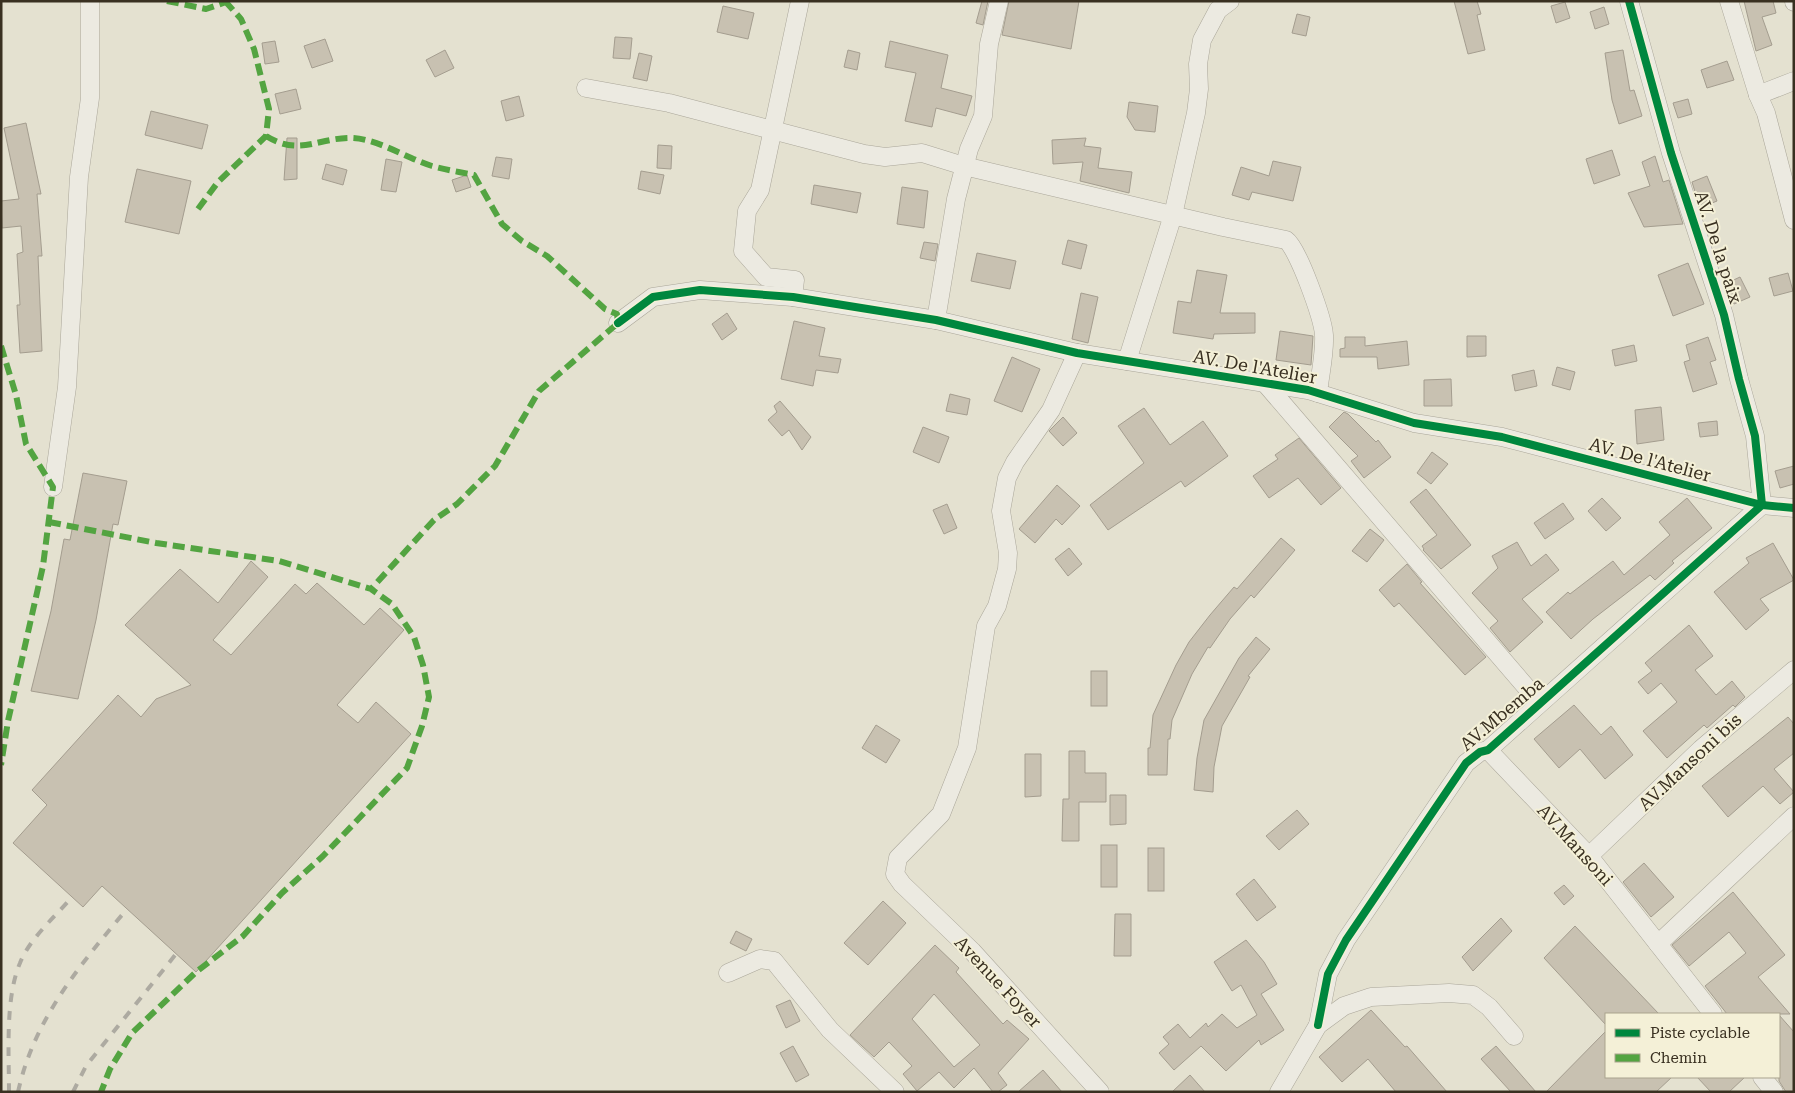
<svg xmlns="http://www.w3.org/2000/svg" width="1795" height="1093" viewBox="0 0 1795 1093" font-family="'Roboto Serif',serif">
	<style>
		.building { fill: #c8c1b1; stroke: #a49d8f; fill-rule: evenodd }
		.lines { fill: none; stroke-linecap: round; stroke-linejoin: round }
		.street-casing { stroke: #aaa699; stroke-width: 19 }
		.street { stroke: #eceae1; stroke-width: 18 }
		.rail { stroke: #adaaa1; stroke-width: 4; stroke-dasharray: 9 9; stroke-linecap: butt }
		.quiet { stroke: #53a441; stroke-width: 6; stroke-dasharray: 12 6; stroke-linecap: butt }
		.cycleway-casing { stroke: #f4f0d7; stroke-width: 11 }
		.cycleway { stroke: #00873e; stroke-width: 8 }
		.labels { text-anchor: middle; stroke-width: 4; stroke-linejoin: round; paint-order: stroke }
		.street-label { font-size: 18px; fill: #393021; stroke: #f4f0d7 }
	</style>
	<rect width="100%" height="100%" fill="#e4e1d0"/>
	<!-- building -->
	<g class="building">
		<path d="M982 1H988L983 25 976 23Z"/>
		<path d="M1009 1H1079L1071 49 1002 35Z"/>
		<path d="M1454 1H1477L1481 14 1477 15 1485 50 1468 54Z"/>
		<path d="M1744 1H1773L1776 13 1762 17 1772 45 1756 51Z"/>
		<path d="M1565 2 1570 18 1556 23 1551 6Z"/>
		<path d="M723 6 754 13 748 39 717 32Z"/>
		<path d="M1604 7 1609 24 1595 29 1590 12Z"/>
		<path d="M1297 14 1310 17 1306 36 1292 33Z"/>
		<path d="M615 37 632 38 630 59 613 58Z"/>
		<path d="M325 39 333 61 312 68 304 46Z"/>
		<path d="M275 41 279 62 265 64 262 43Z"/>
		<path d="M890 41 948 55 941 88 972 96 966 116 936 108 932 127 905 121 916 73 885 67Z"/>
		<path d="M445 50 454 68 435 77 426 60Z"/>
		<path d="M848 50 860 53 857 70 844 67Z"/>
		<path d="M1623 50 1630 91 1634 90 1642 116 1619 124 1612 100 1605 53Z"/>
		<path d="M639 53 652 56 647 81 633 78Z"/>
		<path d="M1727 61 1734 80 1707 88 1701 70Z"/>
		<path d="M296 89 301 109 280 114 275 94Z"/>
		<path d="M519 96 524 116 506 121 501 101Z"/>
		<path d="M1688 99 1692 114 1678 118 1673 103Z"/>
		<path d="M1129 102 1158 106 1155 132 1135 130 1127 117Z"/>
		<path d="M151 111 208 125 202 149 145 135Z"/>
		<path d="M26 123 41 194H37L42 256H38L42 351 20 353 17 305H20L17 254 23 252 21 226 2 228 1 201 19 199 4 128Z"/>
		<path d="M287 138H297V179L284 180Z"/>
		<path d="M1086 138 1084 146 1101 148 1098 168 1132 172 1129 193 1080 181 1083 162 1053 164 1052 140Z"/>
		<path d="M658 145 672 146 671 169 657 168Z"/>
		<path d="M1612 150 1620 175 1594 184 1586 159Z"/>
		<path d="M1655 156 1663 182 1669 180 1683 224 1644 227 1628 193 1650 186 1642 162Z"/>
		<path d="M496 157 512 159 509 179 492 176Z"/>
		<path d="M386 159 402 162 396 192 381 190Z"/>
		<path d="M1273 161 1301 167 1293 201 1252 192 1249 200 1232 195 1241 167 1269 176Z"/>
		<path d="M326 164 347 170 343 185 322 179Z"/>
		<path d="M137 169 191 181 179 234 125 222Z"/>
		<path d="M641 171 664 175 660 194 638 189Z"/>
		<path d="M467 175 471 187 456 192 452 180Z"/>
		<path d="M1707 176 1717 201 1700 208 1692 182Z"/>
		<path d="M814 185 861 193 857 213 811 204Z"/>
		<path d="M902 187 928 191 924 228 897 224Z"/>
		<path d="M1068 240 1087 245 1081 269 1062 264Z"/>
		<path d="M924 242 938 244 935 261 920 258Z"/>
		<path d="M977 253 1016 261 1010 289 971 281Z"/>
		<path d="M1688 263 1704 304 1673 316 1658 275Z"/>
		<path d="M1197 270 1227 275 1220 313H1255V333L1214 334 1213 339 1173 333 1178 301 1191 303Z"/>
		<path d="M1788 273 1793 291 1774 296 1769 278Z"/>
		<path d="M1740 277 1750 297 1734 304 1725 284Z"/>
		<path d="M1081 293 1098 297 1088 343 1072 339Z"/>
		<path d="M727 313 737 329 722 340 712 324Z"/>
		<path d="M794 321 825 328 819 356 841 359 838 373 816 370 813 386 781 379Z"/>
		<path d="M1280 331 1313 336 1311 365 1276 360Z"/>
		<path d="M1467 336H1486V356L1467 357Z"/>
		<path d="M1345 337H1365V346L1407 341 1409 365 1378 369 1377 357H1340V349L1345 348Z"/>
		<path d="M1708 337 1716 360 1710 362 1717 384 1693 392 1684 362 1690 360 1686 345Z"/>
		<path d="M1634 345 1637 361 1615 366 1612 350Z"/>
		<path d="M1012 357 1040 369 1022 412 994 401Z"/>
		<path d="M1557 367 1575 372 1570 390 1552 385Z"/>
		<path d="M1534 370 1537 386 1515 391 1512 375Z"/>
		<path d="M1451 379 1452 406H1424V380Z"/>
		<path d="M950 394 970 399 967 415 946 411Z"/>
		<path d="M780 401 811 437 802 450 789 430 782 436 768 420 777 412 774 406Z"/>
		<path d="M1661 407 1664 440 1637 444 1635 410Z"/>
		<path d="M1144 408 1170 445 1203 421 1228 456 1185 487 1181 481 1108 530 1090 505 1144 463 1118 426Z"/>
		<path d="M1344 412 1348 414 1376 442 1378 440 1391 457 1364 478 1351 461 1358 456 1329 427Z"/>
		<path d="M1063 417 1077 433 1063 446 1049 431Z"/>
		<path d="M1717 421 1718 435 1700 437 1698 423Z"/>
		<path d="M923 427 949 437 939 463 913 452Z"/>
		<path d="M1299 438 1341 488 1321 505 1298 478 1269 498 1253 476 1278 459 1275 455Z"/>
		<path d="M1432 452 1448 464 1431 484 1417 473Z"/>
		<path d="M1794 466V484L1780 488 1775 471Z"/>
		<path d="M83 473 127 481 118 525 113 524 96 620 78 699 31 691 51 611 64 539 70 540Z"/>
		<path d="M1057 485 1080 506 1062 525 1056 519 1035 543 1019 529Z"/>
		<path d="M1426 489 1471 545 1441 569 1423 550 1424 549 1422 546 1437 535 1410 502Z"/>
		<path d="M1602 498 1621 518 1606 531 1588 511Z"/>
		<path d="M1687 498 1712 528 1672 561 1674 563 1655 580 1650 575 1593 619 1571 639 1546 612 1568 592 1570 594 1613 561 1624 575 1670 535 1659 522Z"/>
		<path d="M1563 503 1574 519 1545 539 1534 523Z"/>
		<path d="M947 504 957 528 944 534 933 510Z"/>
		<path d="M1370 529 1384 540 1367 562 1352 551Z"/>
		<path d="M1281 538 1295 550 1254 598 1251 595 1230 619 1210 648 1208 647 1192 674 1172 720 1170 739H1168L1167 775H1148V748H1150L1153 715 1176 665 1189 642 1210 615 1234 587 1237 589Z"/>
		<path d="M1517 542 1531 566 1546 554 1559 570 1522 599 1543 622 1510 652 1490 628 1498 621 1472 593 1498 568 1492 556Z"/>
		<path d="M1773 543 1794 580 1760 599 1769 610 1746 630 1714 592 1749 563 1746 558Z"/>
		<path d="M1069 548 1082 564 1068 576 1055 559Z"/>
		<path d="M251 561 268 577 213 640 231 655 295 584 306 594 317 583 364 625 380 608 404 630 337 705 358 723 376 702 411 734 196 972 102 886 83 907 13 843 47 805 32 790 118 695 141 717 156 699 191 685 125 625 180 569 218 603Z"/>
		<path d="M1407 564 1422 582 1420 583 1486 657 1465 675 1399 603 1394 607 1379 590Z"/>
		<path d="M1689 625 1713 656 1695 670 1716 695 1732 681 1745 697 1735 707 1733 705 1707 728 1704 725 1667 758 1643 731 1677 702 1661 683 1648 694 1638 682 1652 671 1645 663Z"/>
		<path d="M1256 637 1270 649 1248 676 1250 677 1222 726 1214 767 1213 792 1194 790 1197 758 1204 720 1239 658Z"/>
		<rect x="1091" y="671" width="16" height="35"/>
		<path d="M1574 705 1601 735 1611 726 1633 755 1605 779 1580 749 1559 768 1534 739Z"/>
		<path d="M1788 717 1794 724V753L1774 769 1794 792 1780 804 1763 786 1728 817 1702 786Z"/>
		<path d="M876 725 900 740 886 763 862 748Z"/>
		<path d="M1069 751H1085V773H1106V802H1079V841H1062L1063 799H1069Z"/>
		<path d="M1025 754H1041V796L1025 797Z"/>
		<path d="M1110 795H1126V824L1110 825Z"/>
		<path d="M1297 810 1309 824 1279 850 1266 836Z"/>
		<rect x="1101" y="845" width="16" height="42"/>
		<rect x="1148" y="848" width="16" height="43"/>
		<path d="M1644 863 1674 897 1651 917 1623 882Z"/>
		<path d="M1254 879 1276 907 1257 921 1236 894Z"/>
		<path d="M1564 885 1574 896 1564 905 1554 893Z"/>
		<path d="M1733 892 1785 955 1758 977 1790 1014H1727L1705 986 1746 953 1729 932 1689 966 1672 945Z"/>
		<path d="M883 901 906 923 868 965 844 943Z"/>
		<path d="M1115 914H1131V956H1114Z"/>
		<path d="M1501 918 1512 931 1473 971 1462 957Z"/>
		<path d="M1575 926 1659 1014H1606V1025L1544 958Z"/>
		<path d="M736 931 752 939 746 951 730 943Z"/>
		<path d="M1246 940 1264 962 1277 984 1261 994 1284 1030 1261 1045 1259 1040 1226 1071 1201 1046 1174 1070 1159 1053 1169 1044 1163 1037 1178 1024 1190 1038 1206 1023 1208 1027 1222 1014 1237 1028 1257 1015 1241 985 1232 991 1214 962Z"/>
		<path d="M935 945 959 968 956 972 1003 1024 1007 1020 1029 1039 998 1073 1007 1085 998 1092H993L974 1068 954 1088 939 1072 917 1091 903 1074 912 1066 889 1042 874 1057 850 1035ZM934 994 980 1045 954 1067 912 1019Z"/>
		<path d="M790 1000 800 1021 786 1028 776 1006Z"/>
		<path d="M1371 1010 1405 1047 1407 1046 1447 1092H1396L1368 1059 1342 1082 1319 1057Z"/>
		<path d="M1779 1015 1794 1032V1092H1786L1779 1081Z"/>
		<path d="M1606 1031V1077H1672L1656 1092H1546Z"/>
		<path d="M793 1046 809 1075 796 1082 780 1053Z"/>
		<path d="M1496 1046 1536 1092H1511L1481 1059Z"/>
		<path d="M1043 1070 1062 1092H1018Z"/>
		<path d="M1190 1075 1205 1092H1172Z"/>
		<path d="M1697 1077H1745L1729 1092H1711Z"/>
	</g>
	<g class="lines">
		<defs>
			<g id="street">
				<path d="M1729 1 1758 95 1766 113 1794 220"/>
				<path d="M1794 1V2"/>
				<path d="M586 88 669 103 864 154 885 157 922 153 964 166 1223 227 1286 240C1298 248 1323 319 1324 335 1325 354 1320 374 1318 393"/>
				<path d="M1758 95 1794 81"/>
				<path d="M793 297 795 280 766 277 743 251 747 211 760 190 800 1"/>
				<path d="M936 320 956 199 969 149 983 116 989 44 999 1"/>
				<path d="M618 323 653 297 700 290 793 297 936 320 1077 353 1308 390 1414 423 1502 437 1762 505 1794 508"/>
				<path d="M1077 353 1051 410 1015 462 1007 478 1001 511 1008 553 1007 569 997 606 986 626 967 748 941 814 898 858 895 874 902 884 972 951 1100 1092"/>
				<path d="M1127 361 1173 215 1196 113 1199 89 1198 64 1202 40 1218 10 1230 1"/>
				<path d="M1264 382 1539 702"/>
				<path d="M53 487 67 387 79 177 90 98V1"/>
				<path d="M1488 750 1589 856 1713 1014"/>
				<path d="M1589 856 1701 749 1794 670"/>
				<path d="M1658 944 1794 816"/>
				<path d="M728 973 760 959 774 961 830 1030 895 1092"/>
				<path d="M1318 1025 1328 974 1346 940 1466 763 1480 752 1488 750 1762 505 1755 436 1739 379 1724 315 1671 153 1629 1"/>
				<path d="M1762 1077 1774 1092"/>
				<path d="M1279 1092 1318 1025 1344 1006 1371 997 1449 993 1473 995 1489 1007 1514 1036"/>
			</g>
		</defs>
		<!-- street casing -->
		<use href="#street" class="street-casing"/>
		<!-- street -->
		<use href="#street" class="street"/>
		<!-- rail -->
		<g class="rail">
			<path d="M9 1092C9 1054 5 998 20 963 30 938 55 917 72 897"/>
			<path d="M18 1092C34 1019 80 965 127 909"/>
			<path d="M73 1092 86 1066 176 954"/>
		</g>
		<!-- quiet -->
		<g class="quiet">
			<path d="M167 1 206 9 226 2"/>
			<path d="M266 136C299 156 315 139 348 138 375 137 406 158 432 166 446 170 460 172 474 175L502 224 522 241 547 256 605 309 617 314 618 323 539 391 495 466 457 504 434 520 371 589"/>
			<path d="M198 209 218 182 266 136 269 109 254 49 241 19 225 1"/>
			<path d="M1 346 16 395 26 444 53 487 43 566 8 721 1 765"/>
			<path d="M49 522 156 543 279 561 371 589 392 604 414 637 423 665 429 697 422 726 407 768 323 856 282 893 243 936 196 972 132 1033 110 1069 101 1092"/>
		</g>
		<defs>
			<g id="cycleway">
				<path d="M618 323 653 297 700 290 793 297 936 320 1077 353 1308 390 1414 423 1502 437 1762 505 1794 508"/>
				<path d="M1318 1025 1328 974 1346 940 1466 763 1480 752 1488 750 1762 505 1755 436 1739 379 1724 315 1671 153 1629 1"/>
			</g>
		</defs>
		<!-- cycleway casing -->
		<use href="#cycleway" class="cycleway-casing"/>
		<!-- cycleway -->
		<use href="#cycleway" class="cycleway"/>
	</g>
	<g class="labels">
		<!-- street labels -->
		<g class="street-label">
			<text transform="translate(1718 247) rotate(72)" y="6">AV. De la paix</text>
			<text transform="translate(1255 367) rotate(10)" y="6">AV. De l'Atelier</text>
			<text transform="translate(1650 460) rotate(15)" y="6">AV. De l'Atelier</text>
			<text transform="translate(1502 714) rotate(-40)" y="6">AV.Mbemba</text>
			<text transform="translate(1690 762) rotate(-43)" y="6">AV.Mansoni bis</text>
			<text transform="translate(1575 845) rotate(48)" y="6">AV.Mansoni</text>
			<text transform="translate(998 982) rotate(47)" y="6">Avenue Foyer</text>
		</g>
	</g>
	<!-- border -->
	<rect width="1795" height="1093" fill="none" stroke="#393021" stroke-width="5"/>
	<!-- legend -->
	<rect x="1605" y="1013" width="175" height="65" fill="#f4f0d7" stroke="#a9a38e"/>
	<rect x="1615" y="1029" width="25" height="8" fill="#00873e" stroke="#a9a38e"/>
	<text x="1650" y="1038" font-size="15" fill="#393021">Piste cyclable</text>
	<rect x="1615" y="1054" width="25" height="8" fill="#53a441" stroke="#a9a38e"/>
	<text x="1650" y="1063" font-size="15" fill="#393021">Chemin</text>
</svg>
